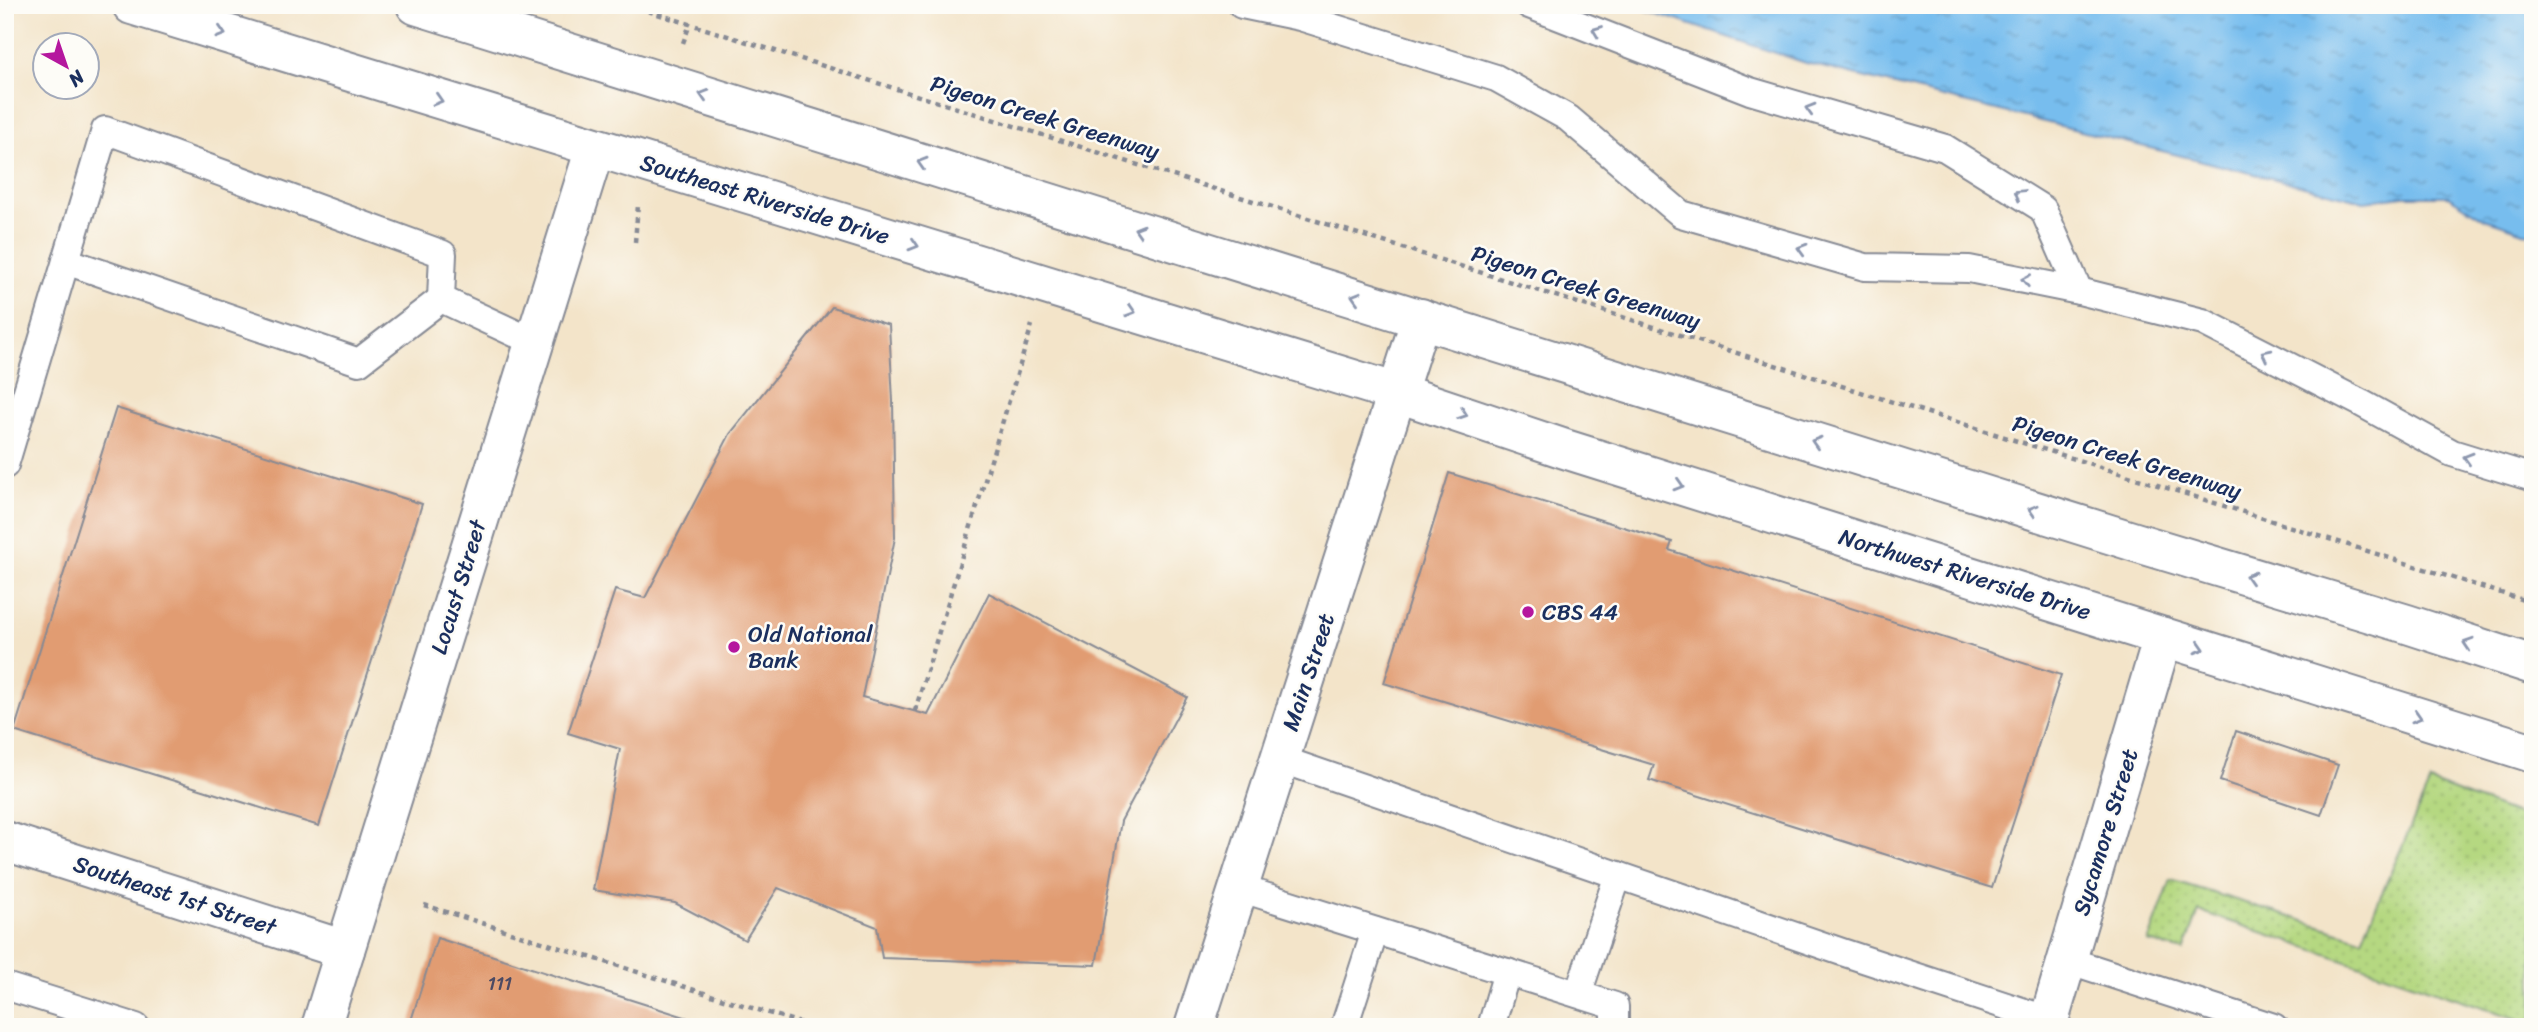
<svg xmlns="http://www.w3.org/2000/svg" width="2538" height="1032" viewBox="0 0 2538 1032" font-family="Sriracha,sans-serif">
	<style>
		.grass { fill: url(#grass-dots); stroke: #688470; stroke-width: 2 }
		.water { fill: url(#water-ripples); stroke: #4976a6; stroke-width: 2 }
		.building { fill: #e19c72 }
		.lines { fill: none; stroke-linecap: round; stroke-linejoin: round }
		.lane-casing { stroke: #878a94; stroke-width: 30 }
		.street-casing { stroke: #878a94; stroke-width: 42 }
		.secondary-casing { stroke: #878a94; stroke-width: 42 }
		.highway-casing { stroke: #878a94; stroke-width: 42 }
		.path { stroke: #878a94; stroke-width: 4.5; stroke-dasharray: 5 5; stroke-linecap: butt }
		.lane { stroke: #fff; stroke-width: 26 }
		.street { stroke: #fff; stroke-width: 38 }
		.secondary { stroke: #fff; stroke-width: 38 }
		.highway { stroke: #fff; stroke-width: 38 }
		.oneway { stroke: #8d97ae }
		.poi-dot { fill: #b5179e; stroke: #fdfcf7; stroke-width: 2.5 }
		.labels { text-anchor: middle; stroke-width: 5; stroke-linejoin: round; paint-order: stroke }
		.number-label { font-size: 19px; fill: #4c4a63 }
		.street-label { font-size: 23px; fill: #1b2f5e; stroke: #fdfcf7 }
		.poi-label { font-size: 23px; fill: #1b2f5e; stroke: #fdfcf7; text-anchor: start }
	</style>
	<defs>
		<pattern id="grass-dots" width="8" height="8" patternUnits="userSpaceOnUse" patternTransform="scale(1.75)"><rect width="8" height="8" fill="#b5d881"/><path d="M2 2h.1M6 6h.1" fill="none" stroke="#9bba72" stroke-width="1.8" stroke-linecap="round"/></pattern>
		<pattern id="water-ripples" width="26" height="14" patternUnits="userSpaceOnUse" patternTransform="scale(1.75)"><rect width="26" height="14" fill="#77bdee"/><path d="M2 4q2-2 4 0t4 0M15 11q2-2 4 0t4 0" fill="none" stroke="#619ac4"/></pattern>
	</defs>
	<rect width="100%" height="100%" fill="#fdfcf7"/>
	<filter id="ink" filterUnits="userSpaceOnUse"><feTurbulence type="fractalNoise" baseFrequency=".0143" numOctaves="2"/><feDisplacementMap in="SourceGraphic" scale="14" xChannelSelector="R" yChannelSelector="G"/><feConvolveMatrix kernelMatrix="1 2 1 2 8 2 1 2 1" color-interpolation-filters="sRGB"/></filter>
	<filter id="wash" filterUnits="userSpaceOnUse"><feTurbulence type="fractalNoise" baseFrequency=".00686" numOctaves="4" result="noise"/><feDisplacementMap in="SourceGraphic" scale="28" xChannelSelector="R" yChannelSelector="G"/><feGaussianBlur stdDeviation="1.57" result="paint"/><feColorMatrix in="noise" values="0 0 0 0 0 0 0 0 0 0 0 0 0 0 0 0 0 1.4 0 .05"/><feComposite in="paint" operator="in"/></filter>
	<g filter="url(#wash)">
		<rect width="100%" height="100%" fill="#f3e4c9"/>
		<!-- grass -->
		<path class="grass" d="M2430 782 2533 820V1024L2199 911 2184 951 2148 942 2171 880 2362 939Z"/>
		<!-- water -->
		<path class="water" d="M1631 5H2533V235L2485 219 2448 196H2404L2364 201 1806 63Z"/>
		<g id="blocks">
			<!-- building -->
			<g class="building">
				<path d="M832 307 889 325 893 401 895 538 862 697 928 715 989 593 1187 697 1121 821 1096 965 882 958 877 927 778 888 745 940 675 903 593 890 620 749 568 733 615 590 645 598 730 434Z"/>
				<path d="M116 408 422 504 319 826 14 731Z"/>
				<path d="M1449 473 1672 542 1669 550 2061 675 1992 888 1649 780 1654 765 1384 683Z"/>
				<path d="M2236 731 2338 765 2321 815 2220 781Z"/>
				<path d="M437 938 688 1018 687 1027H409Z"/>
			</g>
		</g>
	</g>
	<g filter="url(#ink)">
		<use href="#blocks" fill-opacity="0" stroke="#878a94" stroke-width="2"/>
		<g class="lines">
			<defs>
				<g id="lane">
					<path d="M1242 5 1300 17 1496 78 1568 118 1681 214 1865 267 1969 269 2079 291 2203 322 2361 403 2452 453 2533 478"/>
					<path d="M1529 5 1750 91 1945 148 2043 209 2079 291"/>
					<path d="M66 261 359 362 441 299"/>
					<path d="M5 465 105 130 443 254 441 299 534 342"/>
					<path d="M1280 759 1842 952 2049 1020"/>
					<path d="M1239 888 1615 1006V1027"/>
					<path d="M2067 960 2274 1027"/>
					<path d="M5 986 136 1027"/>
					<path d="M1578 994 1618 875"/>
					<path d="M1344 1027 1375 931"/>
					<path d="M1491 1027 1507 972"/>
				</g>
				<g id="street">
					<path d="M5 841 345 950"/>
					<path d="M321 1027 595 148"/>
					<path d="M1194 1027 1421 318"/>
				</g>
				<path id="secondary" d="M2047 1027 2163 637"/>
				<g id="highway">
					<path d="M132 5 1398 393 1565 449 2533 753"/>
					<path d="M416 5 2135 542 2407 624 2533 665"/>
				</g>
			</defs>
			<!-- lane casing -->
			<use href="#lane" class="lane-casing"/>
			<!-- street casing -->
			<use href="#street" class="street-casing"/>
			<!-- secondary casing -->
			<use href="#secondary" class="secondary-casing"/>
			<!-- highway casing -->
			<use href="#highway" class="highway-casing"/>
			<!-- path -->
			<g class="path">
				<path d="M629 5 2533 603"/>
				<path d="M683 43 690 24"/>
				<path d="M635 242 638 205"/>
				<path d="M915 711 1032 325"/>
				<path d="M424 905 813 1027"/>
			</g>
			<!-- lane -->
			<use href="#lane" class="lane"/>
			<!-- street -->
			<use href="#street" class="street"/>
			<!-- secondary -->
			<use href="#secondary" class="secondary"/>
			<!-- highway -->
			<use href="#highway" class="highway"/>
		</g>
		<!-- one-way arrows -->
		<defs><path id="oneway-chevron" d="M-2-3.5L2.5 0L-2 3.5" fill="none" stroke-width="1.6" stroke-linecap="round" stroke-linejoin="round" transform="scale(1.75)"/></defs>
		<g class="oneway">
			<use href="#oneway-chevron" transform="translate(1597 31) rotate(-159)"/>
			<use href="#oneway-chevron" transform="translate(221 33) rotate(17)"/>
			<use href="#oneway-chevron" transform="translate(704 95) rotate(-163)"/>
			<use href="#oneway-chevron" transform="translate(438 100) rotate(17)"/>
			<use href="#oneway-chevron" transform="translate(1810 109) rotate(-164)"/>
			<use href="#oneway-chevron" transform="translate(922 163) rotate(-163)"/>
			<use href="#oneway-chevron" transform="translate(2019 194) rotate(-148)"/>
			<use href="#oneway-chevron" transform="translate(1139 230) rotate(-163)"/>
			<use href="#oneway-chevron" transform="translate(914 245) rotate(17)"/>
			<use href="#oneway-chevron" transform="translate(1802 249) rotate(-164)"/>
			<use href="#oneway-chevron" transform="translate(2026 280) rotate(-169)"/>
			<use href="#oneway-chevron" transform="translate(1356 297) rotate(-163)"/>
			<use href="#oneway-chevron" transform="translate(1131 311) rotate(17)"/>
			<use href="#oneway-chevron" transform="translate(2266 354) rotate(-153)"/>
			<use href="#oneway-chevron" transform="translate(1463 414) rotate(19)"/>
			<use href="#oneway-chevron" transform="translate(1816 442) rotate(-163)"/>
			<use href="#oneway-chevron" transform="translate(2468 458) rotate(-163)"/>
			<use href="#oneway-chevron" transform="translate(1679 485) rotate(17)"/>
			<use href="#oneway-chevron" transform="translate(2033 510) rotate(-163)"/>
			<use href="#oneway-chevron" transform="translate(2250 577) rotate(-163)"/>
			<use href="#oneway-chevron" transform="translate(2468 644) rotate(-162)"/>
			<use href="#oneway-chevron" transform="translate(2200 648) rotate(17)"/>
			<use href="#oneway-chevron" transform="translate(2417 717) rotate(17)"/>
		</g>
	</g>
	<!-- markers -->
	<g class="poi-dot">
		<circle cx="1528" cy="612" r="7"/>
		<circle cx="734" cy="647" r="7"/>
	</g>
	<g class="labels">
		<!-- number labels -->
		<g class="number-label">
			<text x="500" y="990">111</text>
		</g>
		<!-- street labels -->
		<g class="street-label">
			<text transform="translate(1045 117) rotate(17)" y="8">Pigeon Creek Greenway</text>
			<text transform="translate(765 199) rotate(17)" y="8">Southeast Riverside Drive</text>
			<text transform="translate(1586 287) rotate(17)" y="8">Pigeon Creek Greenway</text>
			<text transform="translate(2127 457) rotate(17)" y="8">Pigeon Creek Greenway</text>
			<text transform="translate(1965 574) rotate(17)" y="8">Northwest Riverside Drive</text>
			<text transform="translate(458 587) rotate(-73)" y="8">Locust Street</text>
			<text transform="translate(1308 672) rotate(-72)" y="8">Main Street</text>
			<text transform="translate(2105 832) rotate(-73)" y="8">Sycamore Street</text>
			<text transform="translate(175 895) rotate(18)" y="8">Southeast 1st Street</text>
		</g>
		<!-- poi labels -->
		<g class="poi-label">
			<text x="1542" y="620">CBS 44</text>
			<text x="748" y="642">Old National<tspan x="748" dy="26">Bank</tspan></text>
		</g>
	</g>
	<!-- margin -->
	<rect width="2538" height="1032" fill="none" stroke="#fdfcf7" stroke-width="28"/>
	<!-- north arrow -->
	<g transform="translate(66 66) rotate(140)"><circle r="33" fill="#fdfcf7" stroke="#a3aaba" stroke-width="2"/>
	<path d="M0-5L12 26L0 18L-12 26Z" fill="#b5179e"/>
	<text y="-10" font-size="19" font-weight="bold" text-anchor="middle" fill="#1b2f5e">N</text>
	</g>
</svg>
